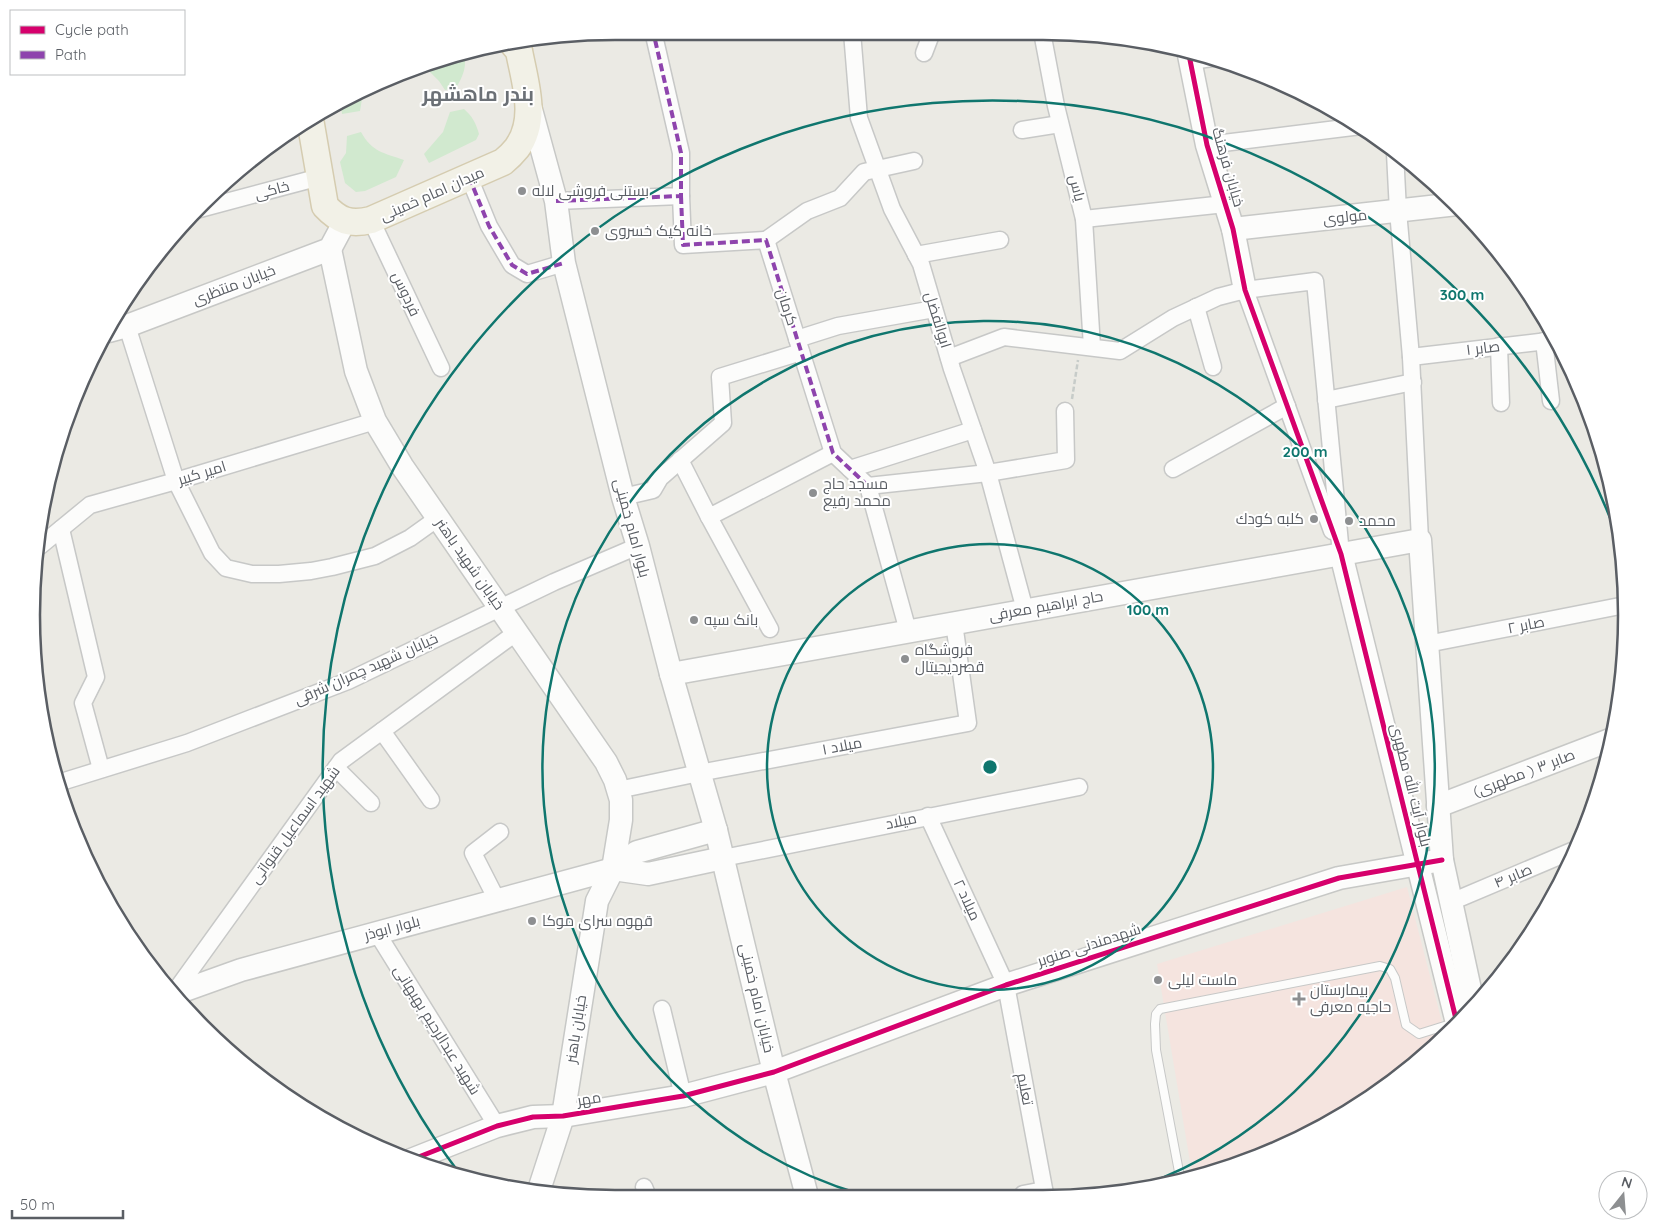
<svg xmlns="http://www.w3.org/2000/svg" width="1658" height="1230" viewBox="0 0 1658 1230" font-family="Quicksand,Cairo,sans-serif">
	<style>
		.medical { fill: #f5e4df }
		.green { fill: #d1e9cf }
		.lines { fill: none; stroke-linecap: round; stroke-linejoin: round }
		.lane-casing { stroke: #c7c8c7; stroke-width: 10 }
		.street-casing { stroke: #c7c8c7; stroke-width: 19 }
		.secondary-casing { stroke: #c7c8c6; stroke-width: 25 }
		.primary-casing { stroke: #d5ccb0; stroke-width: 29 }
		.path { stroke: #c7ccc9; stroke-width: 2.5; stroke-dasharray: 5 2.5; stroke-linecap: butt }
		.lane { stroke: #fcfcfb; stroke-width: 8 }
		.street { stroke: #fcfcfb; stroke-width: 16 }
		.secondary { stroke: #fcfcfb; stroke-width: 22 }
		.primary { stroke: #f2f1e7; stroke-width: 26 }
		.quiet { stroke: #8e44ad; stroke-width: 4; stroke-dasharray: 8 4; stroke-linecap: butt }
		.cycleway-casing { stroke: #fff; stroke-width: 8 }
		.cycleway { stroke: #d6006c; stroke-width: 5 }
		.ring { fill: none; stroke: #0f766e; stroke-width: 2.5 }
		.poi-dot { fill: #8d8f91; stroke: #fff; stroke-width: 2 }
		.labels { text-anchor: middle; stroke-width: 4; stroke-linejoin: round; paint-order: stroke }
		.street-label { font-size: 15px; fill: #5a5e64; stroke: #fff }
		.poi-label { font-size: 15px; fill: #5a5e64; stroke: #fff; text-anchor: start }
		.district-label { font-size: 20px; font-weight: bold; fill: #6b7076; stroke: #fff }
		.rim { fill: none; stroke: #5a5e64; stroke-width: 2.5 }
		.centre { fill: #0f766e; stroke: #fff; stroke-width: 2.5 }
		.ring-label { font-size: 15px; text-anchor: middle; font-weight: bold; fill: #0f766e; stroke: #fff; stroke-width: 4; stroke-linejoin: round; paint-order: stroke }
	</style>
	<rect width="100%" height="100%" fill="#ebeae4"/>
	<!-- medical -->
	<path class="medical" d="M1407 887 1445 1034 1398 1078 1266 1154 1192 1174 1157 964Z"/>
	<!-- green -->
	<g class="green">
		<path d="M463 52C468 65 463 76 456 88L445 90 439 81 425 67Z"/>
		<path d="M363 93 360 111 342 114 341 106 338 103Z"/>
		<path d="M464 109C472 116 476 123 479 134L476 140 429 163 424 154 443 132 450 112Z"/>
		<path d="M361 132C372 152 384 153 404 160L396 177 365 191 356 192 345 183 340 162 346 153 347 136Z"/>
	</g>
	<g class="lines">
		<defs>
			<path id="lane" d="M1180 1177 1156 1050 1155 1024 1156 1014 1160 1009 1380 966 1390 969 1395 978 1406 1025 1419 1034 1454 1023"/>
			<g id="street">
				<path d="M852 32 859 118 892 209 921 264 952 369 988 473 1025 610"/>
				<path d="M1042 32 1056 106 1084 219 1092 347"/>
				<path d="M924 53 932 32"/>
				<path d="M1190 61 1213 58"/>
				<path d="M1022 130 1060 124"/>
				<path d="M1207 145 1361 126"/>
				<path d="M1395 153 1398 211 1411 357 1420 540"/>
				<path d="M469 177 489 226 512 265 527 274 564 263"/>
				<path d="M681 196 683 245 766 240 833 453 868 486"/>
				<path d="M556 201 681 196V153L653 31"/>
				<path d="M196 210 320 177"/>
				<path d="M1084 219 1225 204"/>
				<path d="M371 220 441 368"/>
				<path d="M766 240 807 211 840 198 864 172 914 161"/>
				<path d="M916 255 1000 240"/>
				<path d="M1245 290 1332 531"/>
				<path d="M1196 307 1213 367"/>
				<path d="M127 326 176 481 212 553 226 568 252 574H279L311 571 332 567 375 556 410 538 438 518"/>
				<path d="M797 339 838 326 934 309"/>
				<path d="M1544 341 1551 401"/>
				<path d="M1499 346 1501 403"/>
				<path d="M1411 357 1556 340"/>
				<path d="M949 358 1004 337 1120 351 1173 318 1218 297 1245 290 1315 281 1341 554"/>
				<path d="M1326 400 1413 382"/>
				<path d="M680 460 709 517 833 453"/>
				<path d="M850 469 973 430"/>
				<path d="M1173 469 1287 406"/>
				<path d="M868 486 988 473 1066 460 1065 411"/>
				<path d="M868 486 908 631"/>
				<path d="M623 497 653 490 660 478 723 423 720 377 801 352"/>
				<path d="M709 517 770 629"/>
				<path d="M61 529 96 677 83 703 101 769"/>
				<path d="M40 546 90 505 176 481 375 421"/>
				<path d="M1427 644 1625 605"/>
				<path d="M382 731 431 800"/>
				<path d="M336 768 371 803"/>
				<path d="M58 783 187 743 348 681 554 582 638 546"/>
				<path d="M618 790 699 773 968 723 954 623"/>
				<path d="M928 816 1006 985 1045 1194"/>
				<path d="M723 858 1079 787"/>
				<path d="M497 900 473 853 500 832"/>
				<path d="M1451 902 1574 850"/>
				<path d="M377 933 497 1126"/>
				<path d="M176 996 174 993 341 761 517 632"/>
				<path d="M662 1009 683 1096"/>
				<path d="M644 1187 648 1197"/>
				<path d="M1023 1194 1044 1190"/>
			</g>
			<g id="secondary">
				<path d="M1188 50 1207 145 1233 229 1245 290"/>
				<path d="M530 106 556 201 564 263 623 497 638 546 671 674 716 830 774 1072 807 1196"/>
				<path d="M1233 229 1457 204"/>
				<path d="M330 249 356 371 375 421 402 466 606 762 615 780 621 800V820L613 869 597 901 563 1116 539 1190"/>
				<path d="M109 331 127 326 330 249 345 221"/>
				<path d="M1341 554 1457 1023"/>
				<path d="M671 674 1420 540 1442 860 1474 1008"/>
				<path d="M1438 806 1610 740"/>
				<path d="M613 869 648 874 723 858"/>
				<path d="M174 994 241 970 613 869 637 852 716 830"/>
				<path d="M411 1160 497 1126 533 1117 563 1116 683 1096 774 1072 1006 985 1339 878 1442 860"/>
			</g>
			<path id="primary" d="M310 119 325 206C339 221 350 225 371 220L503 162C508 158 513 153 517 148 538 119 525 83 519 51L514 45"/>
		</defs>
		<!-- lane casing -->
		<use href="#lane" class="lane-casing"/>
		<!-- street casing -->
		<use href="#street" class="street-casing"/>
		<!-- secondary casing -->
		<use href="#secondary" class="secondary-casing"/>
		<!-- primary casing -->
		<use href="#primary" class="primary-casing"/>
		<!-- path -->
		<path class="path" d="M1072 399 1078 360"/>
		<!-- lane -->
		<use href="#lane" class="lane"/>
		<!-- street -->
		<use href="#street" class="street"/>
		<!-- secondary -->
		<use href="#secondary" class="secondary"/>
		<!-- primary -->
		<use href="#primary" class="primary"/>
		<!-- quiet -->
		<g class="quiet">
			<path d="M469 177 489 226 512 265 527 274 564 263"/>
			<path d="M681 196 683 245 766 240 833 453 868 486"/>
			<path d="M556 201 681 196V153L653 31"/>
		</g>
		<defs>
			<g id="cycleway">
				<path d="M1188 50 1207 145 1233 229 1245 290 1341 554 1457 1023"/>
				<path d="M411 1160 497 1126 533 1117 563 1116 683 1096 774 1072 1006 985 1339 878 1442 860"/>
			</g>
		</defs>
		<!-- cycleway casing -->
		<use href="#cycleway" class="cycleway-casing"/>
		<!-- cycleway -->
		<use href="#cycleway" class="cycleway"/>
	</g>
	<!-- distance rings -->
	<g class="ring">
		<circle cx="990" cy="767" r="223"/>
		<path d="M863 1195A446 446 0 1 1 1124 1192"/>
		<path d="M460 1174A668 668 0 1 1 1620 544"/>
	</g>
	<!-- markers -->
	<g class="poi-dot">
		<circle cx="522" cy="191" r="5"/>
		<circle cx="595" cy="231" r="5"/>
		<circle cx="813" cy="493" r="5"/>
		<circle cx="1314" cy="519" r="5"/>
		<circle cx="1349" cy="521" r="5"/>
		<circle cx="694" cy="620" r="5"/>
		<circle cx="905" cy="659" r="5"/>
		<circle cx="532" cy="921" r="5"/>
		<circle cx="1158" cy="980" r="5"/>
		<path d="M1296.5 991.5h5v5h5v5h-5v5h-5v-5h-5v-5h5z"/>
	</g>
	<g class="labels">
		<!-- street labels -->
		<g class="street-label">
			<text transform="translate(1228 167) rotate(74)" y="5">خیابان فرهنگ</text>
			<text transform="translate(1077 188) rotate(76)" y="5">یاس</text>
			<text transform="translate(272 190) rotate(-15)" y="5">خاکی</text>
			<text transform="translate(432 194) rotate(-24)" y="5">میدان امام خمینی</text>
			<text transform="translate(1345 217) rotate(-6)" y="5">مولوی</text>
			<text transform="translate(234 285) rotate(-21)" y="5">خیابان منتظری</text>
			<text transform="translate(406 294) rotate(65)" y="5">فردوس</text>
			<text transform="translate(787 307) rotate(72)" y="5">کرمان</text>
			<text transform="translate(938 320) rotate(73)" y="5">ابوالفضل</text>
			<text transform="translate(1483 348) rotate(-7)" y="5">صابر ۱</text>
			<text transform="translate(202 473) rotate(-17)" y="5">امیر کبیر</text>
			<text transform="translate(632 528) rotate(75)" y="5">بلوار امام خمینی</text>
			<text transform="translate(470 564) rotate(55)" y="5">خیابان شهید باهنر</text>
			<text transform="translate(1046 606) rotate(-10)" y="5">حاج ابراهیم معرفی</text>
			<text transform="translate(1526 625) rotate(-11)" y="5">صابر ۲</text>
			<text transform="translate(366 669) rotate(-24)" y="5">خیابان شهید چمران شرقی</text>
			<text transform="translate(842 746) rotate(-11)" y="5">میلاد ۱</text>
			<text transform="translate(1524 773) rotate(-21)" y="5">صابر ۳ ( مطهری)</text>
			<text transform="translate(1411 785) rotate(76)" y="5">بلوار آیت الله مطهری</text>
			<text transform="translate(901 821) rotate(-12)" y="5">میلاد</text>
			<text transform="translate(295 825) rotate(-54)" y="5">شهید اسماعیل قنواتی</text>
			<text transform="translate(1513 876) rotate(-23)" y="5">صابر ۴</text>
			<text transform="translate(967 900) rotate(65)" y="5">میلاد ۲</text>
			<text transform="translate(392 928) rotate(-15)" y="5">بلوار ابوذر</text>
			<text transform="translate(1089 945) rotate(-18)" y="5">شهدمندنی صنوبر</text>
			<text transform="translate(757 998) rotate(77)" y="5">خیابان امام خمینی</text>
			<text transform="translate(576 1029) rotate(-81)" y="5">خیابان باهنر</text>
			<text transform="translate(437 1030) rotate(58)" y="5">شهید عبدالرحیم بهبهانی</text>
			<text transform="translate(1025 1089) rotate(79)" y="5">تعلیم</text>
			<text transform="translate(589 1099) rotate(-9)" y="5">مهر</text>
		</g>
		<!-- poi labels -->
		<g class="poi-label">
			<text x="532" y="196">بستنی فروشی لاله</text>
			<text x="605" y="236">خانه کیک خسروی</text>
			<text x="823" y="489">مسجد حاج<tspan x="823" dy="17">محمد رفیع</tspan></text>
			<text x="1304" y="524" text-anchor="end">كلبه كودك</text>
			<text x="1359" y="526">محمد</text>
			<text x="704" y="625">بانک سپه</text>
			<text x="915" y="655">فروشگاه<tspan x="915" dy="17">قصردیجیتال</tspan></text>
			<text x="542" y="926">قهوه سرای موکا</text>
			<text x="1168" y="985">ماست لیلی</text>
			<text x="1310" y="995">بیمارستان<tspan x="1310" dy="17">حاجیه معرفی</tspan></text>
		</g>
		<!-- district labels -->
		<g class="district-label">
			<text x="478" y="101">بندر ماهشهر</text>
		</g>
	</g>
	<!-- crop -->
	<path d="M0 0H1658V1230H0ZM615 40H1043A575 575 0 0 1 1618 615V615A575 575 0 0 1 1043 1190H615A575 575 0 0 1 40 615V615A575 575 0 0 1 615 40Z" fill="#fff" fill-rule="evenodd"/>
	<path class="rim" d="M615 40H1043A575 575 0 0 1 1618 615V615A575 575 0 0 1 1043 1190H615A575 575 0 0 1 40 615V615A575 575 0 0 1 615 40Z"/>
	<circle cx="990" cy="767" r="8" class="centre"/>
	<g class="ring-label">
		<text x="1462" y="300">300 m</text>
		<text x="1305" y="457">200 m</text>
		<text x="1148" y="615">100 m</text>
	</g>
	<!-- legend -->
	<rect x="10" y="10" width="175" height="65" fill="#ffffff" stroke="#bdbfc1"/>
	<rect x="20" y="26" width="25" height="8" fill="#d6006c" stroke="#bdbfc1"/>
	<text x="55" y="35" font-size="15" fill="#5a5e64">Cycle path</text>
	<rect x="20" y="51" width="25" height="8" fill="#8e44ad" stroke="#bdbfc1"/>
	<text x="55" y="60" font-size="15" fill="#5a5e64">Path</text>
	<!-- north arrow -->
	<g transform="translate(1623 1195) rotate(17)"><circle r="24" fill="#ffffff" stroke="#bdbfc1"/>
	<path d="M0-4L9 19L0 12L-9 19Z" fill="#8d8f91"/>
	<text y="-8" font-size="14" font-weight="bold" text-anchor="middle" fill="#5a5e64">N</text>
	</g>
	<!-- scale -->
	<path d="M12 1210v8h111v-8" fill="none" stroke="#5a5e64" stroke-width="2.5"/>
	<text x="20" y="1210" font-size="15" fill="#5a5e64" stroke="#ffffff" stroke-width="4" paint-order="stroke">50 m</text>
</svg>
